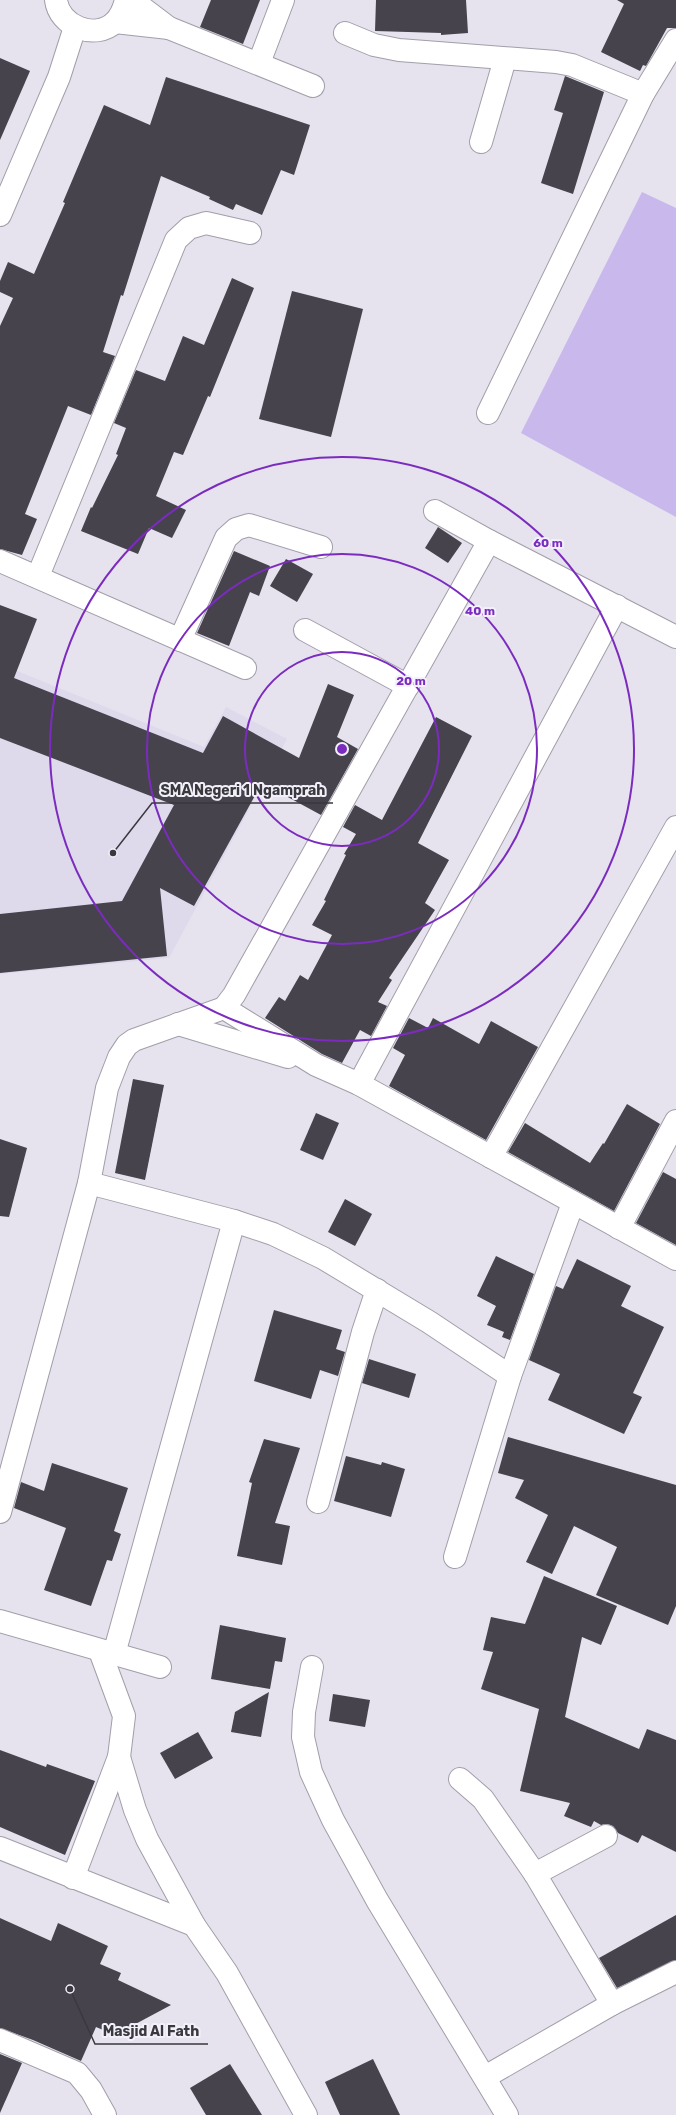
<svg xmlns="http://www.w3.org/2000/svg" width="676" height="2115" viewBox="0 0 676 2115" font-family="Rubik,sans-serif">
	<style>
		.built { fill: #dfd9ec }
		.green { fill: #c9b8ec }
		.building { fill: #46434d }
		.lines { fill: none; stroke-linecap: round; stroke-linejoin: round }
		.minor-casing { stroke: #a29eaa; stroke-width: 24 }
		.minor { stroke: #fff; stroke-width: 22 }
		.ring { fill: none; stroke: #7b2cbf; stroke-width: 2 }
		.centre { fill: #7b2cbf; stroke: #f3f0fc; stroke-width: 2 }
		.ring-label { font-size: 12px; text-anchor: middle; font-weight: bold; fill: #7b2cbf; stroke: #f3f0fc; stroke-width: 4; stroke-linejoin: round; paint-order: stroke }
		.leader { fill: none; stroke: #3a393e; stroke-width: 1.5 }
		.callout-dot { fill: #3a393e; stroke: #f3f0fc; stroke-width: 1.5 }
		.callout-label { font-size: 14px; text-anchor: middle; font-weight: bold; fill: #3a393e; stroke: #f3f0fc; stroke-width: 4; stroke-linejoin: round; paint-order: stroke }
	</style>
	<rect width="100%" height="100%" fill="#e6e3ee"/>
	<!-- built -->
	<path class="built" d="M0 664 204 747 226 707 287 739 169 958 0 974Z"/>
	<!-- green -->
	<path class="green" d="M642 192 676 208V517L521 433Z"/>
	<!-- building -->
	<g class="building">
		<path d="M211 0H260L243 44 200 27Z"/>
		<path d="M376 0H466L468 33 441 35V33L375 31Z"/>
		<path d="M617 0H676V28H667L646 66 643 65 640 71 601 52 624 4Z"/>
		<path d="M0 58 30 71 0 140Z"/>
		<path d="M565 76 604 92 573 194 541 183 563 113 554 110Z"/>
		<path d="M166 77 310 125 294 175 281 170 262 215 236 204 233 210 209 199 210 197 161 176 123 296 121 295 103 352 115 356 91 415 68 406 25 514 37 519 22 555 0 549V326L13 298 0 292V281L8 262 34 274 65 203 63 202 104 105 150 125Z"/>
		<path d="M232 278 254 288 210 397 208 396 183 455 174 452 156 496 186 510 172 538 149 528 138 554 81 531 91 507 92 508 118 455 116 454 126 428 114 423 136 370 165 381 183 336 204 345Z"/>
		<path d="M292 291 363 309 331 437 259 419Z"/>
		<path d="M438 527 462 543 448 563 425 548Z"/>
		<path d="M234 551 270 566 259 596 250 592 229 646 197 633Z"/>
		<path d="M286 559 313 574 297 602 270 586Z"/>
		<path d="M0 605 37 619 14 678 203 753 223 716 299 758 328 684 354 695 337 737 358 749 321 815 262 783 194 906 160 888 167 956 0 973V914L122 901 174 805 0 738Z"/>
		<path d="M436 717 472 736 418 843 449 860 425 903 435 910 389 978 392 980 378 1002 387 1006 371 1036 360 1030 342 1063 322 1054 265 1018 279 997 285 1001 300 975 308 980 332 935 312 925 326 901 324 900 346 855 344 854 356 834 343 827 355 805 382 820Z"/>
		<path d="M409 1018 428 1028 433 1018 479 1044 491 1021 538 1047 486 1140 389 1086 405 1055 393 1048Z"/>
		<path d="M133 1079 164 1085 145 1180 115 1173Z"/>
		<path d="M627 1104 660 1124 614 1211 508 1152 525 1123 590 1163 603 1143 604 1144Z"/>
		<path d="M316 1113 339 1123 323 1160 300 1150Z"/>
		<path d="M0 1139 27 1148 9 1217 0 1216Z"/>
		<path d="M663 1172 676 1179V1245L636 1223Z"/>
		<path d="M345 1199 372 1214 355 1246 328 1232Z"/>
		<path d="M496 1256 534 1274 510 1340 502 1337 504 1332 487 1325 496 1306 477 1296Z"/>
		<path d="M577 1259 631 1286 621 1306 664 1327 633 1393 642 1397 624 1434 548 1400 560 1374 529 1360 556 1286 563 1289Z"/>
		<path d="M274 1310 342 1330 336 1349 345 1352 338 1376 320 1370 311 1399 254 1381Z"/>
		<path d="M369 1359 416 1374 409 1398 362 1383Z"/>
		<path d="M508 1437 676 1485V1606L668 1625 596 1595 617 1547 574 1526 552 1574 526 1562 548 1515 515 1498 524 1480 498 1473Z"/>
		<path d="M264 1439 300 1448 275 1523 290 1526 282 1565 237 1556 252 1483 249 1482Z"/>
		<path d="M346 1456 381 1465 382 1462 405 1469 391 1517 334 1501Z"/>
		<path d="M52 1463 128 1488 114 1531 121 1534 112 1561 107 1560 91 1606 44 1590 66 1528 14 1508 21 1482 44 1491Z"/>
		<path d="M544 1576 617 1606 601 1645 582 1637 565 1717 639 1749 647 1729 676 1740V1852L642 1835 638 1843 618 1833 613 1826 607 1824 601 1825 594 1821 591 1827 564 1816 570 1803 520 1791 539 1709 481 1689 493 1652 483 1650 491 1617 525 1624Z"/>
		<path d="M220 1625 286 1638 282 1662 275 1661 270 1689 211 1679Z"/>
		<path d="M269 1692 261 1737 231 1732 235 1712Z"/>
		<path d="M333 1694 370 1700 365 1727 329 1721Z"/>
		<path d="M198 1732 213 1758 175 1779 160 1753Z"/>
		<path d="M0 1750 46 1767 47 1764 95 1781 65 1855 0 1827Z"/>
		<path d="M676 1915V1960L617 1988 599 1958Z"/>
		<path d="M0 1918 51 1941 58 1923 108 1946 100 1964 121 1973 118 1980 171 2005 115 2035 96 2027 81 2061 33 2040 0 2028Z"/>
		<path d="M0 2054 22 2063 0 2113Z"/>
		<path d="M373 2059 400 2115H340L325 2082Z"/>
		<path d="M230 2064 262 2115H206L190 2088Z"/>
	</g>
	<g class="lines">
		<defs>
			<g id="minor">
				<path d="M56 0C59 26 95 41 115 22 121 16 124 8 126 0"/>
				<path d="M132 0 169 28 313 86"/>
				<path d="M115 22 169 28"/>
				<path d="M345 33 374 45 399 50 556 62 572 65 643 94"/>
				<path d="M259 63 283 0"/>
				<path d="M481 142 505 59"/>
				<path d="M0 215 59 77 75 27"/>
				<path d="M488 413 643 94 676 40"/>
				<path d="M435 511 489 541 676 637"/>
				<path d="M0 561 245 668"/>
				<path d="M38 576 176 240 189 228 206 223 250 233"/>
				<path d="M305 630 408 686"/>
				<path d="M180 640 226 538 236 529 249 525 321 547"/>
				<path d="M224 1008 316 1065 359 1084 676 1259"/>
				<path d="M178 1024 288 1057"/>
				<path d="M359 1084 617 606"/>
				<path d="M491 1157 676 827"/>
				<path d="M89 1183 234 1221 273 1234 323 1258 429 1322 510 1376"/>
				<path d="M619 1228 676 1121"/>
				<path d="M318 1502 363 1332 377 1290"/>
				<path d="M0 1512 89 1183 107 1088 119 1057 127 1045 134 1040 224 1008 234 995 489 541"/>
				<path d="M455 1557 510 1376 573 1203"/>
				<path d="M0 1621 160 1667"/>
				<path d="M114 1654 234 1221"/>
				<path d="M312 1667 304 1712 303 1737 311 1772 333 1820 377 1900 507 2115"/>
				<path d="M119 1757 135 1810 147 1839 194 1925"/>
				<path d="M460 1779 483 1799 535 1874 612 2004"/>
				<path d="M0 1848 194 1925 227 1973 306 2115"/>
				<path d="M535 1874 606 1836"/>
				<path d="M73 1878 119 1757 124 1716 100 1651"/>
				<path d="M0 2040 77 2073 91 2090 105 2115"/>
				<path d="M485 2077 612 2004 676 1972"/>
			</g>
		</defs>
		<!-- minor casing -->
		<use href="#minor" class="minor-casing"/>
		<!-- minor -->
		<use href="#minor" class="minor"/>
	</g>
	<!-- distance rings -->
	<g class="ring">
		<circle cx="342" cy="749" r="97"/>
		<circle cx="342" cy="749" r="195"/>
		<circle cx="342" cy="749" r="292"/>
	</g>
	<circle cx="342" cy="749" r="6" class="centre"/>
	<g class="ring-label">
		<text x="548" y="547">60 m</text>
		<text x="480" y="615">40 m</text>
		<text x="411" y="685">20 m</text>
	</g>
	<!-- callouts -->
	<path class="leader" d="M113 853L152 803H333M70 1989L95 2044H208"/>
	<g class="callout-dot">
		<circle cx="113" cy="853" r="4"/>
		<circle cx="70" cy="1989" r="4"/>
	</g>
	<g class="callout-label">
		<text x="243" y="795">SMA Negeri 1 Ngamprah</text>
		<text x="151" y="2036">Masjid Al Fath</text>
	</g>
</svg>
